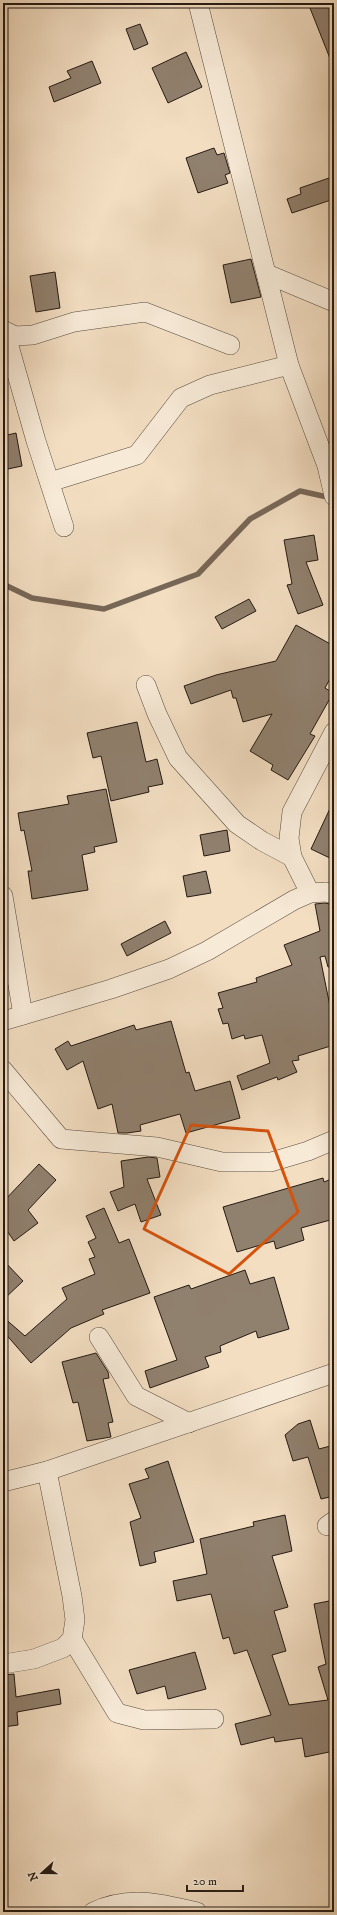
<svg xmlns="http://www.w3.org/2000/svg" width="337" height="1915" viewBox="0 0 337 1915" font-family="'IM FELL DW Pica',serif">
	<style>
		.lines { fill: none; stroke-linecap: round; stroke-linejoin: round }
		.stream { stroke: #776758; stroke-width: 5.5 }
		.building { fill: #90806e; stroke: #251a13 }
		.minor-casing { stroke: #584b3f; stroke-width: 20 }
		.minor { stroke: #f7ead7; stroke-width: 19 }
		.marked { fill: none; stroke: #d4530d; stroke-width: 3; stroke-linejoin: round }
	</style>
	<rect width="100%" height="100%" fill="#f3dec2"/>
	<filter id="stains"><feTurbulence type="fractalNoise" baseFrequency=".005" numOctaves="4"/><feColorMatrix values="0 0 0 0 .2 0 0 0 0 .09 0 0 0 0 .02 0 0 0 .5 -.17"/></filter>
	<radialGradient id="worn" r=".72"><stop offset=".6" stop-color="#630" stop-opacity="0"/><stop offset="1" stop-color="#630" stop-opacity=".3"/></radialGradient>
	<g class="lines">
		<!-- stream -->
		<path class="stream" d="M3 584 32 598 104 609 198 574 250 519 300 491 332 498"/>
	</g>
	<!-- building -->
	<g class="building">
		<path d="M308 3H334V66H333Z"/>
		<path d="M140 24 148 44 134 50 126 29Z"/>
		<path d="M186 52 202 87 168 103 152 68Z"/>
		<path d="M92 61 101 83 54 102 49 87 71 78 67 71Z"/>
		<path d="M214 148 217 155 224 153 230 173 225 175 228 183 198 193 186 158Z"/>
		<path d="M329 178 334 192V199L292 213 287 199 301 194 300 188Z"/>
		<path d="M251 259 261 297 231 303 223 265Z"/>
		<path d="M55 272 60 308 36 312 30 276Z"/>
		<path d="M16 433 22 466 3 470V436Z"/>
		<path d="M314 535 318 560 306 562 323 605 298 614 287 585 292 584 284 540Z"/>
		<path d="M249 599 256 611 222 629 215 617Z"/>
		<path d="M296 625 334 646V671L325 688 333 693 310 734 315 736 288 780 271 770 273 765 250 751 272 714 243 722 236 698H233L231 690 191 704 184 686 216 675 276 661Z"/>
		<path d="M137 722 146 762 157 759 163 784 148 787 149 792 111 801 101 756 93 758 87 733Z"/>
		<path d="M106 789 117 842 94 847 95 852 82 855 88 890 32 899 28 871H32L24 830 21 831 18 813 69 804 67 796Z"/>
		<path d="M334 800V860L311 849Z"/>
		<path d="M227 830 230 851 204 856 200 835Z"/>
		<path d="M206 871 211 893 187 897 183 876Z"/>
		<path d="M325 903 334 905V967H328L325 956 320 957 334 1026V1045L298 1056 299 1060 292 1061 297 1072 278 1080 277 1077 242 1090 237 1076 270 1063 262 1035 245 1039 244 1035 232 1039 228 1023 223 1024 218 1009 223 1008 218 993 257 982 256 978 292 965 284 945 320 931 315 904Z"/>
		<path d="M165 921 171 933 127 956 121 944Z"/>
		<path d="M171 1021 186 1073 189 1072 195 1091 230 1081 240 1118 186 1133 180 1114 140 1125 141 1131 127 1133H118L112 1104 98 1109 83 1061 67 1070 55 1049 68 1041 71 1046 134 1025 136 1030Z"/>
		<path d="M148 1157 157 1158 160 1177 147 1179 161 1215 141 1222 135 1204 118 1211 110 1192 124 1187 121 1161Z"/>
		<path d="M39 1164 56 1180 28 1210 38 1223 14 1241 3 1225V1202Z"/>
		<path d="M323 1178 324 1182 334 1178V1219L301 1228 304 1240 276 1249 274 1241 237 1252 223 1207Z"/>
		<path d="M104 1208 119 1243 129 1239 150 1293 102 1310 104 1314 71 1328 31 1363 3 1331V1317L25 1336 67 1299 62 1288 95 1274 89 1259 95 1257 88 1242 96 1238 86 1216Z"/>
		<path d="M3 1260 23 1281 3 1300Z"/>
		<path d="M245 1270 250 1284 274 1277 289 1329 258 1338 256 1331 220 1346 221 1352 205 1357 209 1367 150 1388 145 1371 177 1360 154 1297 189 1285 191 1289Z"/>
		<path d="M96 1353 108 1372 109 1378 103 1379 113 1422 108 1423 111 1437 87 1441 78 1402 73 1403 62 1362Z"/>
		<path d="M310 1420 319 1449 334 1445V1496L321 1499 308 1457 293 1461 285 1435 298 1424Z"/>
		<path d="M168 1461 194 1542 154 1552 156 1562 140 1566 130 1522 141 1518 129 1484 149 1478 145 1469Z"/>
		<path d="M285 1515 292 1551 272 1556 288 1607 274 1611 286 1651 272 1655 289 1705 328 1700 318 1667 326 1664 314 1604 334 1600V1732L330 1733 334 1751 305 1757 302 1738 275 1742 274 1737 241 1745 235 1724 271 1715 247 1650 234 1654 229 1637 223 1639 211 1594 177 1601 173 1581 207 1574 200 1539 254 1526 253 1522Z"/>
		<path d="M195 1652 206 1689 168 1699 165 1686 137 1694 129 1670Z"/>
		<path d="M14 1674 16 1697 59 1689 61 1704 17 1712 18 1725 3 1727V1675Z"/>
	</g>
	<g class="lines">
		<defs>
			<g id="minor">
				<path d="M198 3 289 365 327 466 334 496"/>
				<path d="M267 274 334 302"/>
				<path d="M3 330 15 336 33 335 74 322 145 312 230 345"/>
				<path d="M5 332 36 441 64 527"/>
				<path d="M50 482 137 455 181 398 210 385 289 365"/>
				<path d="M146 685 157 714 178 758 237 824 262 841 292 857"/>
				<path d="M310 893 292 857 289 838 292 812 334 732"/>
				<path d="M3 896 23 1015"/>
				<path d="M3 1021 111 989 169 969 207 951 294 900 310 893 326 892 334 894"/>
				<path d="M3 1070 61 1139 157 1147 222 1162H271L308 1151 334 1140"/>
				<path d="M99 1337 136 1396 189 1423"/>
				<path d="M3 1482 47 1471 334 1373"/>
				<path d="M327 1526 334 1521"/>
				<path d="M72 1639 117 1713 144 1720 214 1719"/>
				<path d="M3 1664 34 1659 63 1648 72 1639 75 1620 72 1596 47 1471"/>
				<path d="M93 1912C129 1895 160 1903 197 1912"/>
			</g>
		</defs>
		<!-- minor casing -->
		<use href="#minor" class="minor-casing"/>
		<!-- minor -->
		<use href="#minor" class="minor"/>
	</g>
	<!-- marked area -->
	<path class="marked" d="M191 1125 268 1131 298 1212 229 1274 144 1229Z"/>
	<!-- margin -->
	<rect width="337" height="1915" fill="none" stroke="#f3dec2" stroke-width="16"/>
	<rect x="4" y="4" width="329" height="1907" fill="none" stroke="#251a13" stroke-width="2"/>
	<rect x="8" y="8" width="321" height="1899" fill="none" stroke="#251a13"/>
	<!-- north arrow -->
	<g transform="translate(42 1873) rotate(249)" stroke="#f7ead7" stroke-width="3" paint-order="stroke">
	<path d="M0-3L7 15L0 10L-7 15Z" fill="#251a13"/>
	<text y="-6" font-size="11" font-weight="bold" text-anchor="middle" fill="#251a13">N</text>
	</g>
	<!-- scale -->
	<path d="M187 1885v6h56v-6" fill="none" stroke="#251a13" stroke-width="2"/>
	<text x="193" y="1885" font-size="12" fill="#251a13" stroke="#f7ead7" stroke-width="3" paint-order="stroke">20 m</text>
	<rect width="100%" height="100%" filter="url(#stains)"/>
	<rect width="100%" height="100%" fill="url(#worn)"/>
</svg>
